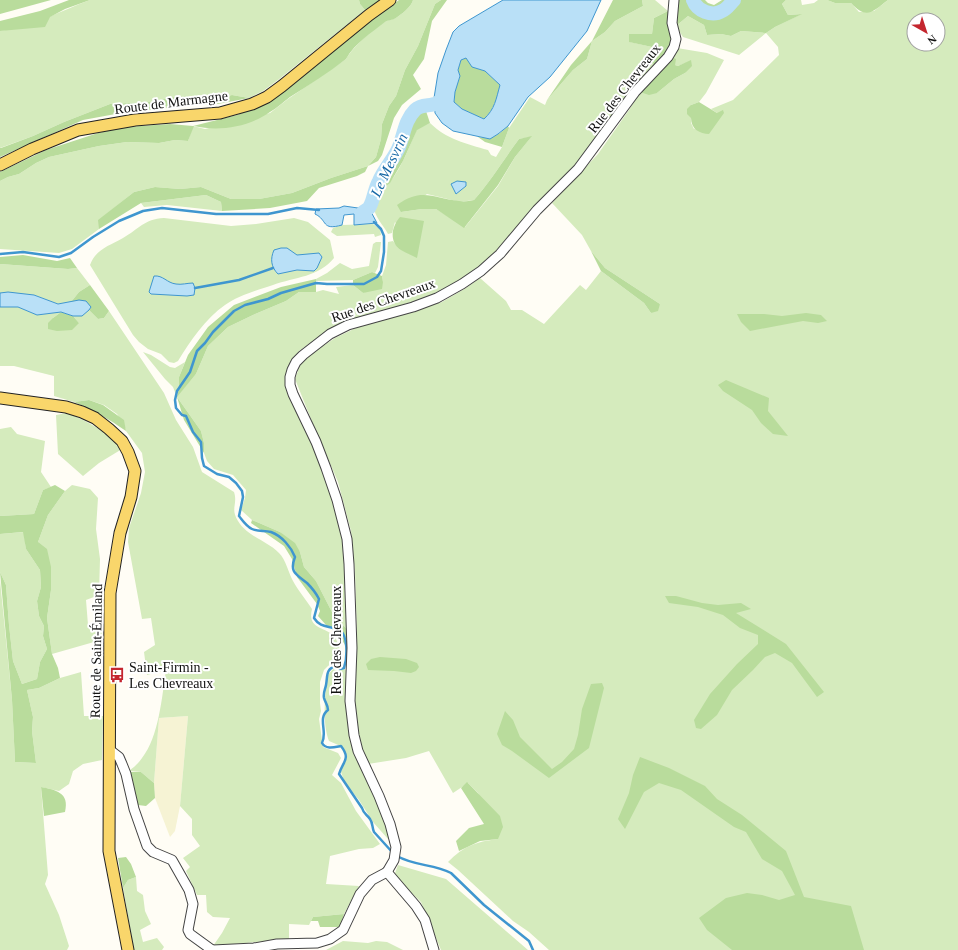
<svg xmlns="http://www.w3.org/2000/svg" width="958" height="950" viewBox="0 0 958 950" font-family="Georgia,serif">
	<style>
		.farmland { fill: #f6f3d4 }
		.green { fill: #d5ebbd; fill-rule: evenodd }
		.forest { fill: #b9dc9c }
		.water { fill: #b9e0f7; stroke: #3f96cf; fill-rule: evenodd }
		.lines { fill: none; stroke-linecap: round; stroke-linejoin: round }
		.stream { stroke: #3f96cf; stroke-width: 2.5 }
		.river { stroke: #b9e0f7; stroke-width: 14 }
		.minor-casing { stroke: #444; stroke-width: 11 }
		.major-casing { stroke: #222; stroke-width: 13 }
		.minor { stroke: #fff; stroke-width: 9 }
		.major { stroke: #f9d66b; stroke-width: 11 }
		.labels { text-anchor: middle; stroke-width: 4; stroke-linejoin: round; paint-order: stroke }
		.street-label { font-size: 14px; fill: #111; stroke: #fff }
		.poi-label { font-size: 14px; fill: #111; stroke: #fff; text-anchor: start }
		.water-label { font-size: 15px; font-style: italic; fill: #1768a6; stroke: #fff }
	</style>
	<rect width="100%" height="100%" fill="#fffdf5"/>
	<!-- farmland -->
	<path class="farmland" d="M188 716 180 806 175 831 170 837 155 798 154 783 159 718Z"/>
	<!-- green -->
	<g class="green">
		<path d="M90 0H359L360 4 365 10 278 80 263 91 249 98 232 95 216 99 174 97 150 102 110 104 64 122 33 136 0 148V31C32 27 60 11 90 0Z"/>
		<path d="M413 0H441L435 4 418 46 405 70 396 96 389 106 382 124 381 139 376 157 368 166 331 178 292 193 259 199H231L201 187 180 189 155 187 134 192 99 220V229L72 249 59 253 0 249V181L8 177 19 174 36 163 49 157 99 146 127 142 159 143 175 140 188 141 193 126 205 129 270 113 288 99 346 59C353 47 375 26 387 21 390 19 394 19 396 18 402 14 412 6 413 0Z"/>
		<path d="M642 0H655L668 11 654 18 652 34 629 35 630 42 652 47 653 49 650 60 656 66 577 165 504 245 486 261 466 276 436 294 340 325 317 338 299 351 292 362 286 374 289 397 313 445 330 488 345 543 349 631 334 616 316 581 304 567 300 552 280 532 252 520 241 510 245 498 246 490 233 475 214 469 207 461 204 453V443L201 431 177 397 173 387 165 379 143 352 151 355 170 367 175 368 185 362 179 377V387L177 396 196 374 208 346 228 327 253 315 286 301 299 292H316L323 290 339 294 336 287 353 285 363 293 383 282 382 276 386 265 388 242 393 241 399 249 417 257 395 222 392 233 388 234C384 226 372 214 374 204 375 194 385 189 390 182 402 167 409 147 417 129L430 123C446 139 467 144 488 150L491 155 496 157 502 147 509 128 530 97 545 105 547 100 573 70 587 59 592 41 605 32 615 21 643 6ZM531 137 515 157 498 186 465 227 436 209H422L401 212 427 194 460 202 474 200C491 181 504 159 519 139Z"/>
		<path d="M786 0H801L802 5 814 3 818 0H827L835 3H851L859 12 874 11 888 0H958V950H549L529 932 513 921 458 870 448 862C464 846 475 842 498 839L478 793 468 783 453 793 429 751 406 758 368 764 362 749 355 729 354 705 357 634 355 571 351 531 338 482 313 424 295 379 300 365 311 354 335 338 360 326 442 302 466 288 480 278 506 301 511 310H522L544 324 580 285 586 290 601 271 644 303 651 313 660 304 605 268 591 251 582 235 552 203 598 154 629 110 640 92 657 93 674 79 685 73 691 61 678 66 675 65 671 57 677 48 707 53 724 60 706 93 699 102 691 105V123L694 129 717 113 711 109 733 100 779 55 778 47 766 33 739 55 683 37 676 26 688 16 704 25 707 35 721 34 731 36 741 31 766 33 775 27 801 14 788 15 782 4ZM914 20H938V44H914Z"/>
		<path d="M206 195 221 202 222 211 167 205 144 207 141 203Z"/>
		<path d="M164 218 231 226 256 224 294 218 308 222 330 240 334 258C319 277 295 277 273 285 258 290 239 295 225 305 206 318 190 341 178 361L174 363 169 362 161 354 148 349 139 342 133 335 90 265C96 249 109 246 123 238 139 229 144 219 164 218Z"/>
		<path d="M373 224 380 229 381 235 375 237 374 234 337 236 331 232 333 228 342 225Z"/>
		<path d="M376 242H381L378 267 375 273 372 272 353 280 316 281V279L327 273 340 263 352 269 369 266 373 244Z"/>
		<path d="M0 264 68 269 77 268 90 285 79 292 71 302 58 304 34 295 0 293Z"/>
		<path d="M0 307H18L37 315 61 312 53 318 79 323 73 316H82L89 310 98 319 104 318 109 311 164 393 176 420 193 447 202 472 234 492C238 504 230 509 238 521 248 537 266 540 279 553 286 560 288 572 293 581 298 590 306 600 312 609 307 629 324 626 334 636 337 640 339 646 340 651 341 656 341 660 339 664L334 662 328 666 324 670 320 682V703L321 711 319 719 323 747 338 753 341 758 332 775 341 783 356 811 380 844 373 848 359 849 330 856 326 884 359 886 344 914 313 917 309 925 289 924V939L213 946 222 933 230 918 213 917 207 912 206 895H197L186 871 190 867 183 858 200 846 192 835V819L180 806 188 716 159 718 154 783 141 772 129 771C134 767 139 763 142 758 159 737 162 696 166 670L147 675 144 652 155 645 151 618 142 619 128 542 129 528 141 493 145 472 142 453 126 431 124 424 117 414 104 405 89 400 74 402 54 396V376L14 366H0Z"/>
		<path d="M67 413C88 421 107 432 122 449L99 463 83 476 58 454 56 415Z"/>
		<path d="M11 427 17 434 45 441 41 472 51 487 43 490 34 514 0 516V429Z"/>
		<path d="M72 485 90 489 98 498 96 529 100 559 99 595 86 600 88 625 103 621 101 640 52 654 47 618 51 590 38 542 48 515 65 491Z"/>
		<path d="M24 532 26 549 40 570 41 587 37 601 39 616 44 626 43 636 47 649 40 662 37 679 22 684 13 661 9 625 6 585 0 572V534Z"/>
		<path d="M0 580 12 700 15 762 36 763 32 731 33 717 27 690 39 688 60 678 81 672 84 716H103L102 760 83 764 73 771 69 784 59 791 41 787 48 875 45 884 59 915 69 946 67 950H0Z"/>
		<path d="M343 668 347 671V704L388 832V839L373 822 359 800 345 783 341 772C344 761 348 759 343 747L329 741C322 723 325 695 327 676L333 669 338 671Z"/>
		<path d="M398 865 446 879 528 950H441L421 902 394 876Z"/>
		<path d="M136 877 137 891 143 895 145 911 151 924 140 930 143 942 157 938 164 947 162 950H134L123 888 128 880Z"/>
		<path d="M343 941 368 943 376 941 387 942 403 950H326Z"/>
	</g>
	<!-- forest -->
	<g class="forest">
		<path d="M0 0H51L0 14Z"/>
		<path d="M69 0H90L65 9 50 17 45 27 0 31V21L40 11Z"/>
		<path d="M359 0H381L365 10 360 4Z"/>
		<path d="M399 0H413C412 6 402 14 396 18 393 20 388 20 385 22 371 33 355 43 346 59 328 73 309 85 290 97 283 102 277 108 270 112 249 127 219 132 194 126L188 141 175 140 159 143 127 142 99 146 49 157 36 163 19 174 8 177 0 181V172L46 150 98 133 126 127 170 124 193 126 237 115 268 102 299 80 368 23Z"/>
		<path d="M441 0H447L432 21 424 59 413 75 421 89 402 105 394 118 382 155 378 161 368 166 365 172 357 176 319 188 307 201 270 208 222 211 221 202 206 195 141 203 99 229 98 220 134 192 155 187 180 189 201 187 231 199H259L292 193 331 178 368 166 376 157 381 139 382 124 389 106 396 96 405 70 418 46 435 4Z"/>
		<path d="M613 0H642L643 6 615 21 605 32 592 41 587 59 573 70 547 100 571 65 592 41Z"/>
		<path d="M678 0H705L708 3 714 5 722 0H786L782 4 788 15 802 14 775 27 766 33 741 31 731 36 721 34 707 35 704 25 688 16 676 26Z"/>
		<path d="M827 0H888C872 12 867 20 851 3H835Z"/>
		<path d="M668 11 669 26 673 40 665 55 656 66 650 61 653 50 652 47 629 42V34H652L654 18Z"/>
		<path d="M671 57 676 59 675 65 678 66 691 60 692 66 685 73 674 79 657 93 649 95 640 92Z"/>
		<path d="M466 58 472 67 485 71 500 85C496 100 495 108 484 119L462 109 454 102 455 92 460 76 458 70 461 60Z"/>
		<path d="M232 95 249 98 218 104 195 105 121 113 83 120 0 157V148H1L33 136 64 122 110 104 150 102 174 97 216 99Z"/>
		<path d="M699 102 717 113 723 110 724 113 709 134C700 134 691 129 691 118L687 114V109L691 105Z"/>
		<path d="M419 103H424L426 105V111L430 123 417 130 403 161 390 183 381 190 374 203V190C393 167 410 138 412 108Z"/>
		<path d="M508 126 509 128 502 147 485 142 478 137C494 139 497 136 508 126Z"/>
		<path d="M532 136 515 157 498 185 464 228 436 209H422L401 212 397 205C421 187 434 198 459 201 464 202 469 201 474 200 491 181 504 159 519 139Z"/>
		<path d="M400 217 424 221 417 258C411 255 404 252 399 249 389 240 392 226 400 217Z"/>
		<path d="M591 251 605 268 660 304 658 311 651 313 644 303 601 271Z"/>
		<path d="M23 255 57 261 70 258 77 268 68 269 0 264V257Z"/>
		<path d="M372 272 382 276 383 282 382 289 363 293 353 285V280Z"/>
		<path d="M316 279V292H299L286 301 253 315 228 327 208 346 196 374 177 397 201 431 204 443V453L184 420 177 397 179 387V377L188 355 208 327 234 305 281 287Z"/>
		<path d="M90 285 109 311 104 318 98 319 89 310 91 307 71 302 79 292Z"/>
		<path d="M61 312 73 316 79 323 72 330 57 331 48 329V323L53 318Z"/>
		<path d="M806 313 821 315 827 321 818 323 803 321 750 331 741 322 737 314H764L782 316Z"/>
		<path d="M726 380 769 398 768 411 788 436 773 434 761 423 752 410 723 391 718 385Z"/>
		<path d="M89 400 103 405 124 420 126 431C109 419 93 410 74 402Z"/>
		<path d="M55 485 65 491 48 515 38 542 47 549 51 567V590L47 618 52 654 58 668 60 678 39 688 27 690 33 717 32 731 36 763 15 762 12 700 0 572 6 585 9 625 13 661 22 684 37 679 40 662 47 649 43 636 44 626 39 616 37 601 41 587 40 570 26 549 23 532 0 534V516L34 514 43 490Z"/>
		<path d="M252 520 280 532 295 543 300 552 304 567 316 581 334 616 349 631 348 663 346 661 345 645 337 632 326 625 318 616 320 611 317 604 297 577 292 559 284 546 251 523Z"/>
		<path d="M665 596H676L702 603 718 605 741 603 751 609 736 613 786 644 824 692 817 697 792 663 775 653 765 657 753 670 732 690 717 715 701 729 696 728 694 720 710 694 737 664 758 644V635L740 628 723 615 698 607 669 603Z"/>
		<path d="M380 657 406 659 417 663 419 667 416 671 411 673 394 671 368 670 366 664 371 659Z"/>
		<path d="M602 683 604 688 589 748 549 778 512 751 502 745 497 734 505 711 513 720 520 737 552 769 562 762 574 749 578 735 582 709 591 684Z"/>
		<path d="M640 757 669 768 705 786 717 799 742 815 786 851 804 897 851 906 864 950H732L707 930 699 918 726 898 747 893 762 895 779 900 795 895 782 871 762 859 746 832 734 827 681 790 659 783 644 792 625 829 618 819 629 793 633 775Z"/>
		<path d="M129 772H141L154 783 155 798 146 806 138 805Z"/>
		<path d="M467 782 500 816 503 827 498 839 480 841 459 851 456 841 469 828 484 824 461 788Z"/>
		<path d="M41 787C55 790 70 792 65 812L44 816Z"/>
		<path d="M126 857 131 864 136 877 128 880 123 888 118 858Z"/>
		<path d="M344 914 340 927H320L318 921H311L313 917Z"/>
	</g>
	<!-- water -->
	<g class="water">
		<path d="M503 0H601L587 31 550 77 528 97 508 126 498 134 490 139 453 131 442 123 435 113 434 98 438 73 446 50 453 32 459 26ZM466 58 472 67 485 71 500 85C496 99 495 109 484 119L462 109 454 102 455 92 460 76 458 70 461 60Z"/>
		<path d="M457 181 466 182V186L456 194 451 184Z"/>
		<path d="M344 206 358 208 365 206 369 208 377 223 354 225V214L344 215 342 225C321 231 328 220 315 214L316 209 339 208Z"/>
		<path d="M281 248H287L297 255 319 253 322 257 317 268 314 271 297 270 278 274C271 267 270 259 274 250Z"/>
		<path d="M154 276C163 275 167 283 176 284 181 285 188 283 193 283L195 288 194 295 187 296 151 294 149 292Z"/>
		<path d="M8 292 34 295 58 304 79 300 86 301 91 307 89 310 82 316H73L61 312 37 315 18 307H0V293Z"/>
	</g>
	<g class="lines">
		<!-- stream -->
		<g class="stream">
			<path d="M374 222 381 229 384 236V252L381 271 377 277 364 284H327L316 283 281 293 268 299 245 305 234 311 213 332 205 343 197 351 190 372 177 391 175 400 176 408 182 415 186 416 193 432 201 442 202 458 204 466 217 474 229 477 236 483 242 491 243 497 239 516C243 521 246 526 252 529 258 532 265 530 271 532 282 536 291 547 295 557 289 572 296 574 307 583 312 588 316 593 319 599L314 618C321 629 329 625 339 630 349 635 347 659 344 668L340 669 337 665C325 670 328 674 326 685 325 690 323 693 324 698 325 702 328 705 328 710 317 718 328 732 322 743 326 750 335 747 341 746 351 759 343 761 339 774L362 808C364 815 367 814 370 819 373 823 372 828 374 832L393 853"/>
			<path d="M0 254 23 252 59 257 71 253 93 237 119 221 143 211 162 208 216 214H268L297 208 319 210"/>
			<path d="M195 288 239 280 273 268"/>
			<path d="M397 856C414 866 434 864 451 873L484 905 529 941 533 950"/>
		</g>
		<!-- river -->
		<g class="river">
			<path d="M693 0C697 11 712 17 722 11 727 9 730 4 734 0"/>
			<path d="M363 212 369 208 371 204C374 197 375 188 379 181 384 169 394 159 399 147 404 134 405 120 415 110 425 100 439 113 445 90"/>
		</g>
		<defs>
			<g id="minor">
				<path d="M110 750 119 757 122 764 126 774 134 809 147 846 153 852 172 860 189 890 193 904 188 930 190 934 212 950"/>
				<path d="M387 872 394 860 396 847 390 824 379 796 358 751 354 735 350 701 352 648 349 564 347 539 337 500 326 468 316 442 293 394 290 385V377L292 370 296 362 303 355 330 334 348 325 413 307 437 298 462 284 481 271 500 254 537 210 578 169 635 92 668 57 674 47 676 39 672 23 674 0"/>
				<path d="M387 872 416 906 425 920 434 950"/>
				<path d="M213 950 254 948 277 944 317 943 330 939 343 930 360 894 372 880 387 872"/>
			</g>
			<g id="major">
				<path d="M0 165 32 149 78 130 135 120 220 113 252 104 267 97 282 86 369 15 390 0"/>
				<path d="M0 398 66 407 82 412 95 418 109 429 122 441 128 452 135 471 131 497 120 533 110 593 109 851 128 950"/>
			</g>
		</defs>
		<!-- minor casing -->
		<use href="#minor" class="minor-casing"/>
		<!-- major casing -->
		<use href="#major" class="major-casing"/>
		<!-- minor -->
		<use href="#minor" class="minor"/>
		<!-- major -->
		<use href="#major" class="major"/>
	</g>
	<!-- icons -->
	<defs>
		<symbol id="bus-bare" viewBox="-9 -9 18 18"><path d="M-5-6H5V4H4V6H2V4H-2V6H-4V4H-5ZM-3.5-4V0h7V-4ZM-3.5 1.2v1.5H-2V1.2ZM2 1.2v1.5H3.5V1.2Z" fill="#c4262e" stroke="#fff" stroke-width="2.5" paint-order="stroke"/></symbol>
	</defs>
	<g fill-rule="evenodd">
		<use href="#bus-bare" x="106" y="664" width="22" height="22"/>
	</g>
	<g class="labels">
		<!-- street labels -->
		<g class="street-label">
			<text transform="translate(624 88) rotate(-52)" y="5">Rue des Chevreaux</text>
			<text transform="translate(171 102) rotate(-7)" y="5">Route de Marmagne</text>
			<text transform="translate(383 300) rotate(-19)" y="5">Rue des Chevreaux</text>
			<text transform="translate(336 640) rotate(-90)" y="5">Rue des Chevreaux</text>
			<text transform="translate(96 651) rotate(-89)" y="5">Route de Saint-Émiland</text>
		</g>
		<!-- poi labels -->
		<g class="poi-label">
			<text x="129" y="672">Saint-Firmin -<tspan x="129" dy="16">Les Chevreaux</tspan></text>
		</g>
		<!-- water labels -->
		<g class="water-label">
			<text transform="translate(389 165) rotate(-65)" y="5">Le Mesvrin</text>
		</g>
	</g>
	<!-- north arrow -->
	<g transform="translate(926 32) rotate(141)"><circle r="19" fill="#ffffff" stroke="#a0a0a0"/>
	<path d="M0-3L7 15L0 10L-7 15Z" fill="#c4262e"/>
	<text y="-6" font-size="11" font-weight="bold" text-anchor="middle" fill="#111111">N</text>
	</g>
</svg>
